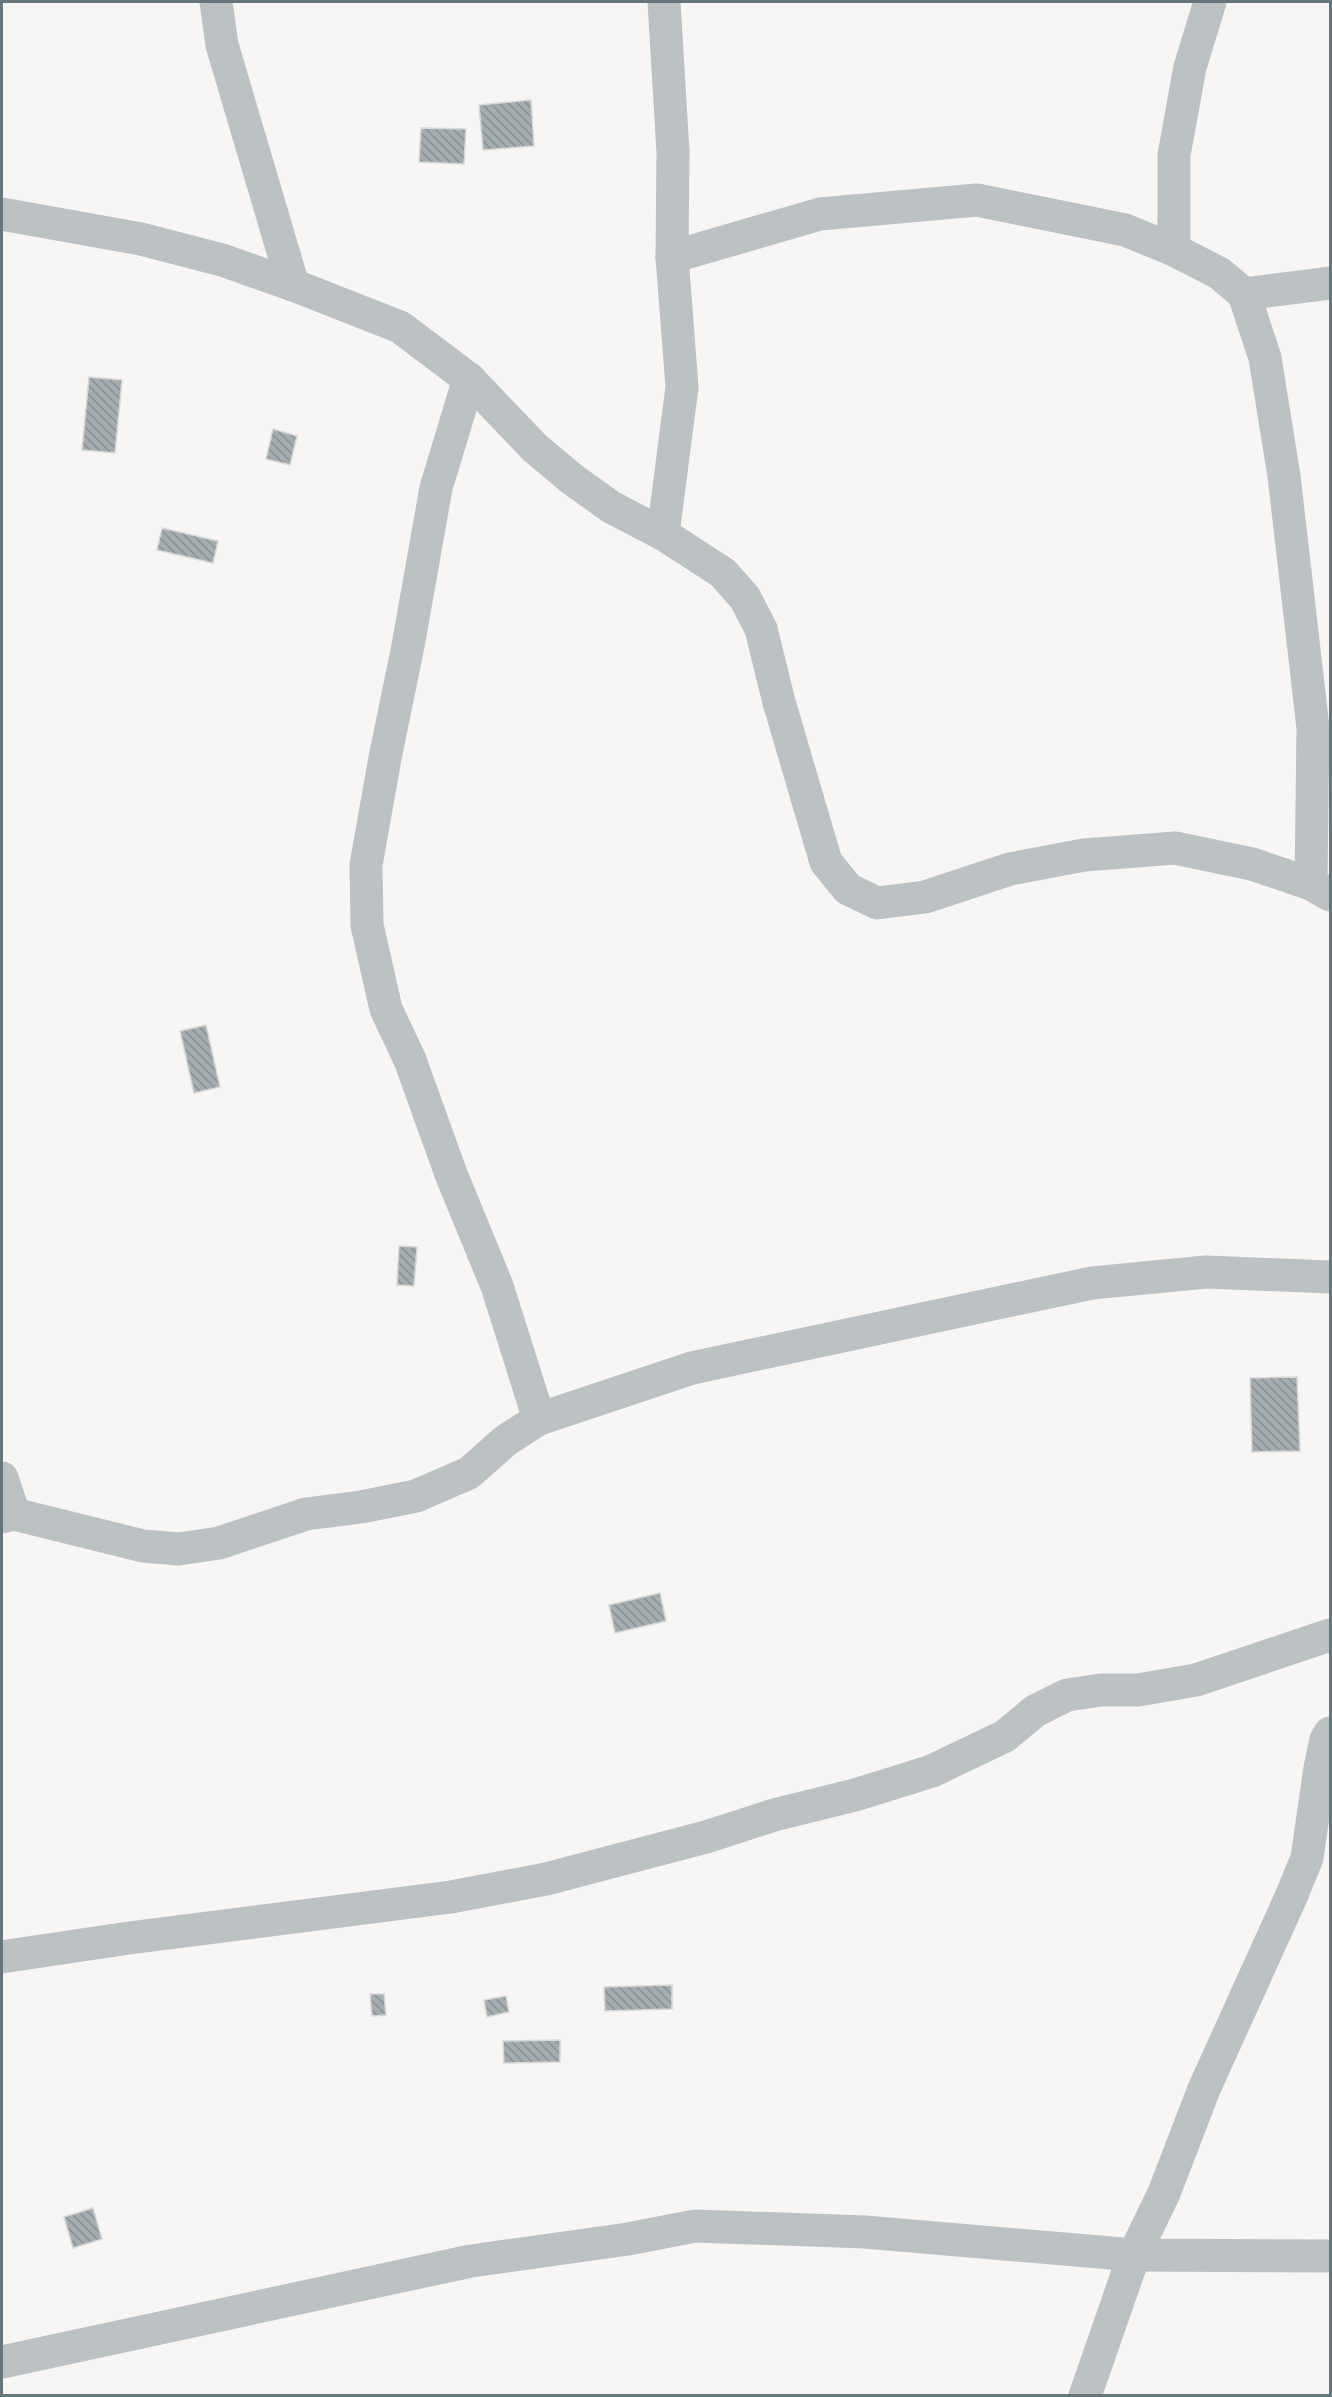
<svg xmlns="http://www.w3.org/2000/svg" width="1332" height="2397" viewBox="0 0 1332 2397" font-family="Helvetica,sans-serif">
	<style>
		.building { fill: url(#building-back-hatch); stroke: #d8d8d7; stroke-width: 1.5 }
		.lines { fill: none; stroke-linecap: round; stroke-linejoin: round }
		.street { stroke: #bcc1c3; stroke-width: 33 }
	</style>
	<defs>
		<pattern id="building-back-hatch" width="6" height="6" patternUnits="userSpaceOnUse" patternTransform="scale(1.5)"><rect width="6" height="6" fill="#a4adb0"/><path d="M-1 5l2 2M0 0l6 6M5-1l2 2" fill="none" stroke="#899194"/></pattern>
	</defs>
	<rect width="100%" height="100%" fill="#f7f6f4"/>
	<!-- building -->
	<g class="building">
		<path d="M531 100 534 146 483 150 479 105Z"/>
		<path d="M421 128 466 129 464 164 419 162Z"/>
		<path d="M89 377 122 380 115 453 82 450Z"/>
		<path d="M273 429 297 436 290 465 266 459Z"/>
		<path d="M162 528 218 541 213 563 157 550Z"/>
		<path d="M206 1025 220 1087 194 1093 180 1031Z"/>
		<path d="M399 1246 417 1247 414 1286 397 1285Z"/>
		<path d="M1297 1377 1300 1451 1252 1452 1250 1378Z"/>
		<path d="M660 1593 666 1621 615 1633 609 1605Z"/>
		<path d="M672 1985V2009L605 2011 604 1987Z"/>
		<path d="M370 1994H384L386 2015 372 2016Z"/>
		<path d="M506 1996 509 2012 487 2017 484 2000Z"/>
		<path d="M560 2040V2062L504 2063 503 2041Z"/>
		<path d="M93 2208 102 2239 73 2248 64 2217Z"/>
	</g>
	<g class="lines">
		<!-- street -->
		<g class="street">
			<path d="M216 2 222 45 293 285"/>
			<path d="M2 214 141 239 222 260 293 285 400 327 469 379 535 448 572 479 611 507 663 534 723 573 745 598 761 629 779 702 826 862 848 889 877 903 925 897 1010 869 1084 855 1175 848 1252 864 1311 884 1330 895"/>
			<path d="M1174 250V155L1190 67 1210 2"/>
			<path d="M672 257 820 214 977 200 1125 230 1174 250 1219 273 1244 294 1265 358 1284 476 1313 728 1311 884"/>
			<path d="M1244 294 1330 283"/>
			<path d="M469 379 436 488 408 646 385 758 366 865 367 925 386 1009 410 1060 451 1174 497 1286 539 1419"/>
			<path d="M663 534 682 387 672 257 673 152 664 2"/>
			<path d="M2 1478 14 1514"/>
			<path d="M2 1517 14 1514 143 1546 179 1549 219 1543 306 1514 361 1507 416 1496 469 1473 505 1441 539 1419 692 1368 1092 1283 1206 1272 1330 1277"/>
			<path d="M2 1957 129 1938 451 1897 546 1879 706 1837 774 1815 855 1795 932 1771 1005 1736 1035 1711 1067 1695 1101 1690H1138L1196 1680 1330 1635"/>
			<path d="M2 2362 471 2261 628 2239 695 2226 865 2232 1134 2255 1330 2256"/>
			<path d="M1085 2396 1134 2255 1164 2193 1204 2089 1291 1897 1307 1858 1320 1768 1326 1740 1330 1733"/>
		</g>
	</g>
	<!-- border -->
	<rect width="1332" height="2397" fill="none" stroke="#65767c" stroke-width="6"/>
</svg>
